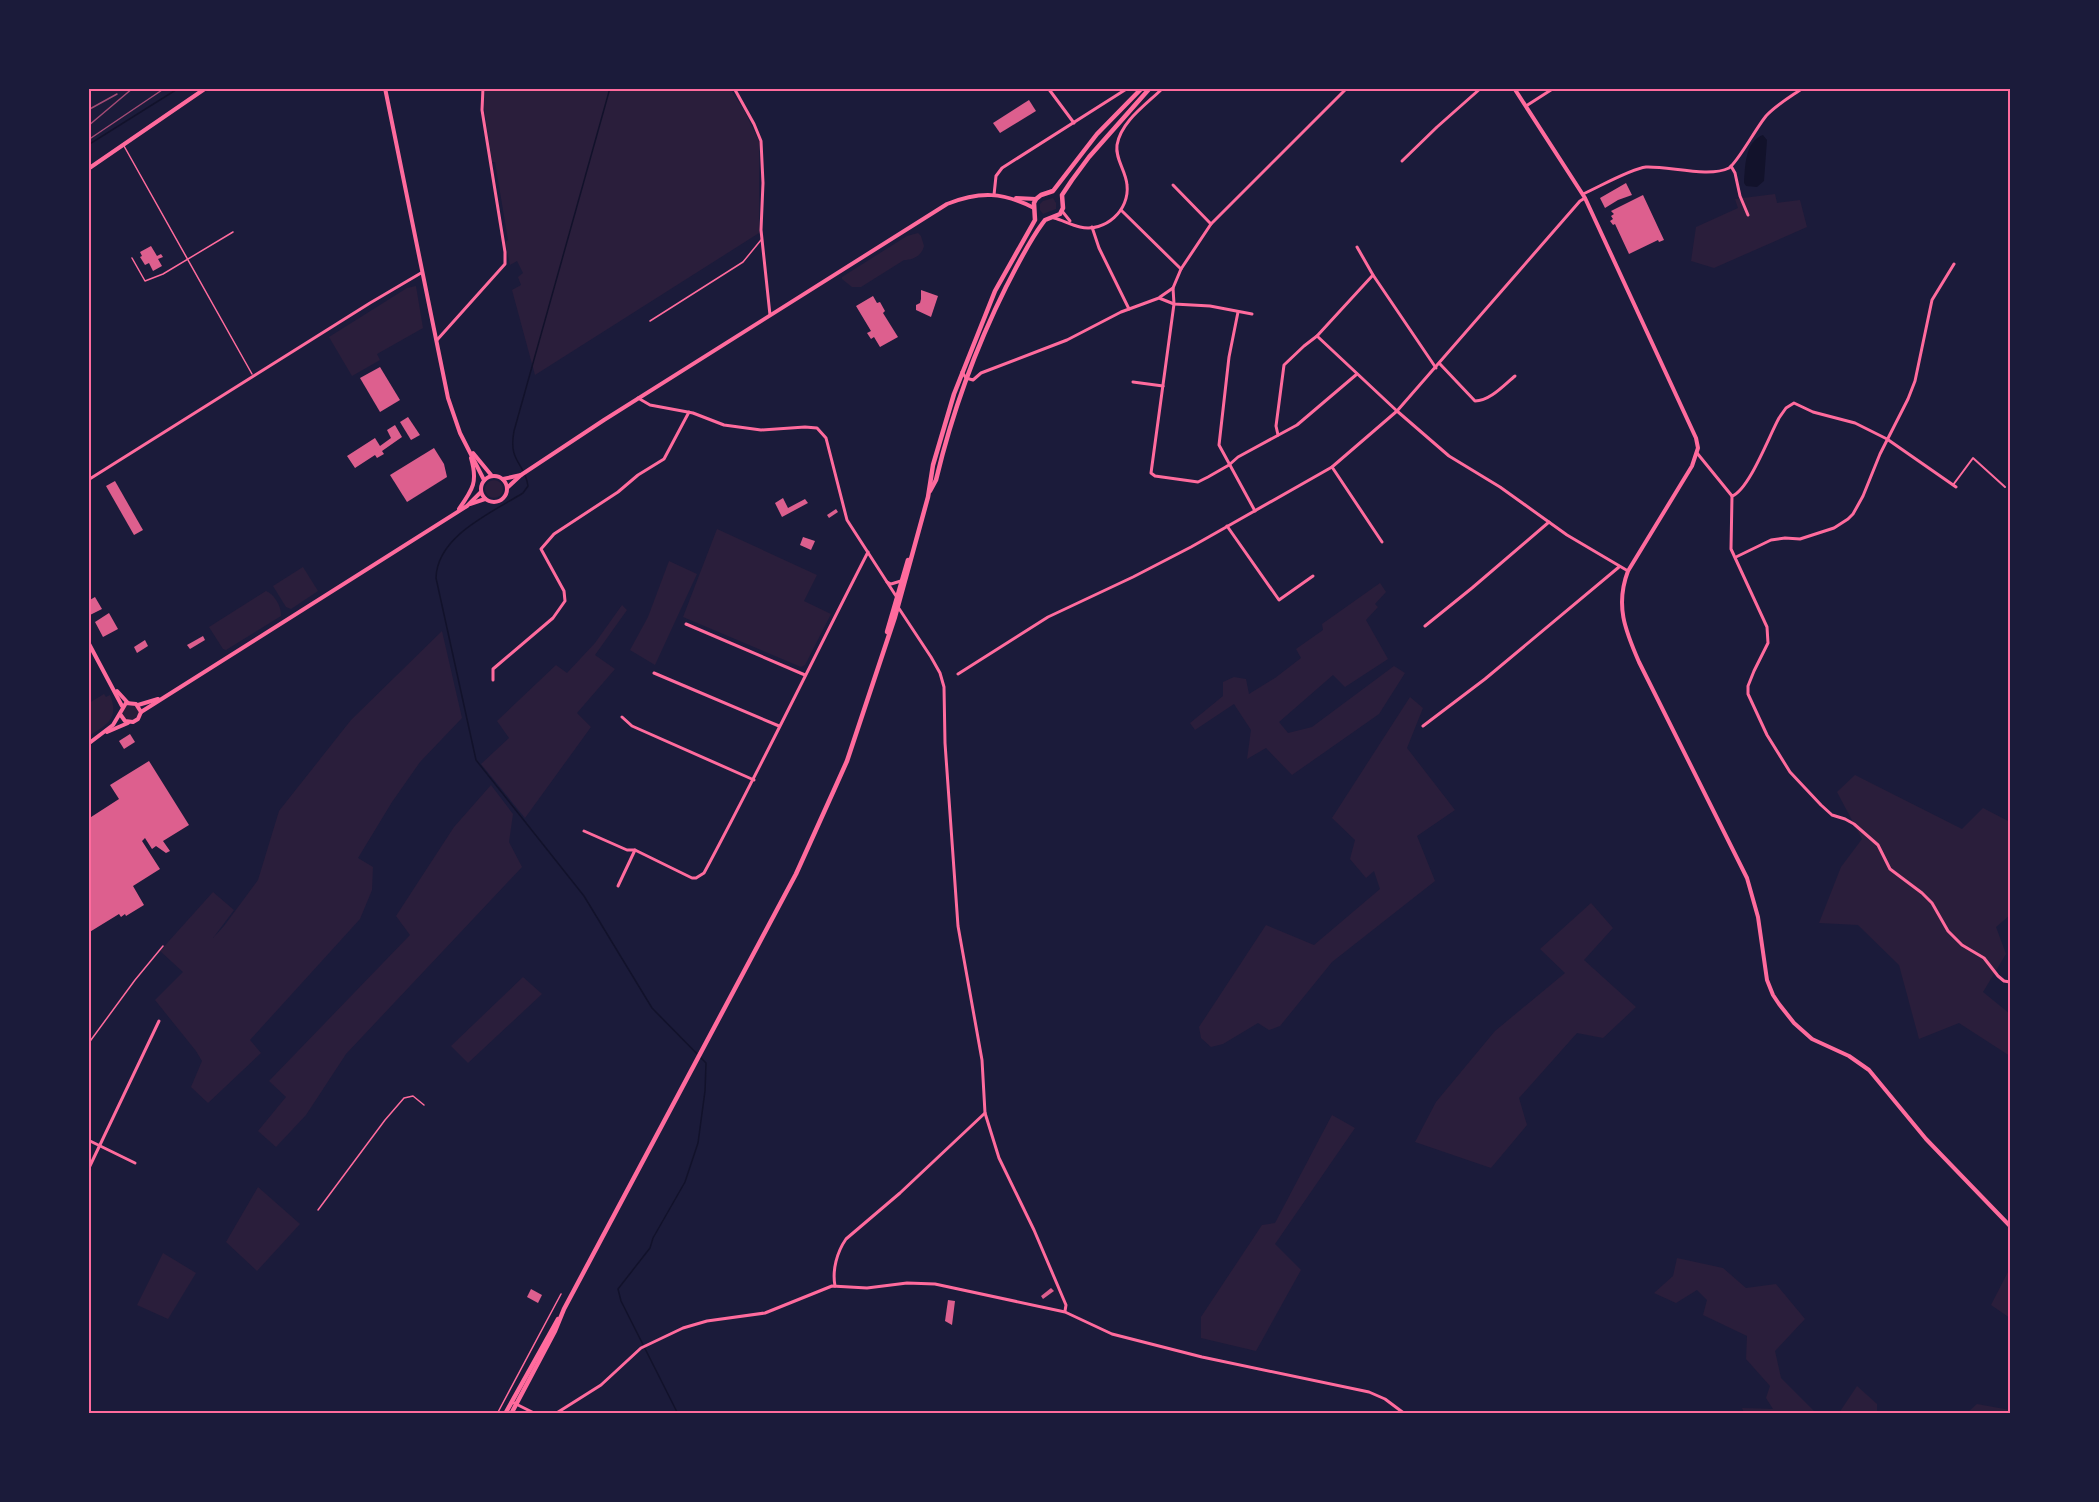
<svg xmlns="http://www.w3.org/2000/svg" width="2099" height="1502" viewBox="0 0 2099 1502" font-family="'Nunito Sans',sans-serif">
	<style>
		.green { fill: #2a1e3b }
		.water { fill: #12122b }
		.lines { fill: none; stroke-linecap: round; stroke-linejoin: round }
		.stream { stroke: #12122b; stroke-width: 1.5 }
		.building { fill: #dd5f8e }
		.path { stroke: #ff6b9d; stroke-width: 1.5 }
		.service { stroke: #ff6b9d; stroke-width: 1.5 }
		.pedestrian { stroke: #ff6b9d; stroke-width: 2 }
		.minor { stroke: #ff6b9d; stroke-width: 3 }
		.tertiary { stroke: #ff6b9d; stroke-width: 4 }
		.primary { stroke: #ff6b9d; stroke-width: 4.5 }
		.rail { stroke: #a44b75; stroke-width: 1.5 }
		.neatline { fill: none; stroke: #ff6b9d; stroke-width: 2 }
	</style>
	<rect width="100%" height="100%" fill="#1b1b3a"/>
	<!-- green -->
	<g class="green">
		<path d="M485 89H730L744 110 759 141V233L535 375 512 290 521 285 518 277 523 273 517 261 510 265 505 242 508 240 495 162H492L483 102Z"/>
		<path d="M1775 194 1777 203 1800 200 1807 227 1714 268 1691 261 1696 227 1738 208 1735 199Z"/>
		<path d="M1053 198 1056 203V209L1043 214 1040 210V204L1043 201Z"/>
		<path d="M918 233 921 236 924 246C922 255 914 260 904 260L861 287H852L842 279V277L907 236Z"/>
		<path d="M416 286 423 328 377 354 380 360 352 376 329 337 407 288Z"/>
		<circle cx="494" cy="489" r="9"/>
		<path d="M717 529 817 575 804 601 831 614 805 665 801 667 683 617Z"/>
		<path d="M669 561 697 574 655 665 630 650 648 617Z"/>
		<path d="M303 567 318 591 291 609 286 607 273 586Z"/>
		<path d="M1380 583 1386 592 1375 604 1378 607 1366 620 1388 659 1345 687 1333 675 1279 722 1288 733 1312 727 1394 666 1405 673 1379 714 1292 775 1266 748 1247 759 1251 730 1234 704 1195 730 1190 723 1223 696V682L1234 677 1246 679 1249 694 1275 678 1301 658 1296 649 1323 630 1322 624Z"/>
		<path d="M266 591C274 594 282 607 281 616L226 650 223 649 209 627Z"/>
		<path d="M622 605 627 610 595 655 615 669 577 713 591 727 525 818 481 764 509 738 497 721 556 665 567 673 595 643Z"/>
		<path d="M442 631 462 718 420 762 392 802 358 858 373 867 372 890 360 919 250 1040 261 1053 208 1103 191 1087 202 1061 196 1051 155 1000 183 972 160 951 213 892 234 910 213 938 224 926 258 880 279 811 351 720Z"/>
		<path d="M104 694 106 697 110 695C120 719 106 725 89 736V703Z"/>
		<path d="M1410 697 1423 708 1407 748 1455 810 1417 836 1435 881 1332 962 1280 1026 1269 1030 1258 1023 1223 1044 1211 1047 1201 1038 1199 1027 1266 925 1314 945 1380 889 1374 871 1366 878 1350 859 1355 840 1332 818Z"/>
		<circle cx="131" cy="713" r="8"/>
		<path d="M1855 775 1962 829 1983 808 2010 822V915L1996 927 2006 954 1983 992 2010 1014V1056L1959 1023 1919 1039 1899 965 1858 925 1819 923 1841 867 1862 839 1837 792Z"/>
		<path d="M491 785 513 814 509 842 522 867 346 1054 306 1115 276 1147 258 1131 286 1097 269 1081 410 935 396 916 454 827Z"/>
		<path d="M1591 903 1613 928 1584 960 1636 1007 1603 1038 1577 1033 1519 1098 1527 1125 1491 1168 1415 1142 1436 1102 1495 1031 1565 973 1540 949Z"/>
		<path d="M523 977 542 994 468 1063 451 1046Z"/>
		<path d="M1332 1115 1355 1128 1275 1244 1301 1270 1256 1351 1201 1338V1317L1262 1225 1275 1223Z"/>
		<path d="M258 1187 300 1224 257 1271 226 1242Z"/>
		<path d="M163 1253 196 1273 168 1319 137 1305Z"/>
		<path d="M1677 1258 1723 1268 1746 1288 1776 1284 1805 1319 1775 1351 1781 1378 1816 1413H1744L1742 1408 1773 1409 1766 1398 1770 1386 1746 1359 1747 1336 1703 1315 1707 1300 1697 1290 1676 1303 1654 1293 1673 1276Z"/>
		<path d="M2010 1268V1318L1991 1305Z"/>
		<path d="M1857 1386 1877 1404V1413H1839Z"/>
		<path d="M1977 1404 2010 1410V1413H1967Z"/>
	</g>
	<!-- water -->
	<path class="water" d="M1763 135 1767 140 1764 181 1757 187 1746 186 1744 183C1745 167 1745 141 1763 135Z"/>
	<g class="lines">
		<!-- stream -->
		<g class="stream">
			<path d="M610 88 514 431C508 463 525 462 528 486L523 493C491 513 437 536 436 578L476 760 584 896 652 1008 706 1063 705 1091 698 1143 685 1182 653 1238 650 1248 618 1289 621 1301 678 1414"/>
			<path d="M88 145 179 88"/>
		</g>
	</g>
	<!-- building -->
	<g class="building">
		<path d="M1029 100 1036 111 1000 133 993 123Z"/>
		<path d="M1626 183 1632 195 1618 200 1605 208 1600 198Z"/>
		<path d="M1643 195 1664 240 1659 242 1658 240 1629 254 1615 224 1613 225 1610 221 1613 219 1611 216 1614 214 1611 211Z"/>
		<path d="M151 246 157 256 161 254 163 257 158 259 162 266 153 271 149 263 145 265 140 257 142 256 140 252Z"/>
		<path d="M921 290 938 296 931 317 916 310V305L920 303 921 299Z"/>
		<path d="M873 296 877 303 880 302 885 311 883 313 898 337 880 347 874 337 871 339 867 333 871 331 856 306Z"/>
		<path d="M380 367 400 400 380 412 360 378Z"/>
		<path d="M408 417 420 435 411 440 400 422Z"/>
		<path d="M395 425 402 437 382 451 384 454 377 458 375 455 355 468 347 456 375 438 380 446 391 438 387 430Z"/>
		<path d="M434 448 444 464 447 477 407 502 390 475Z"/>
		<path d="M115 481 143 530 134 535 106 486Z"/>
		<path d="M783 498 788 508 805 499 808 503 782 517 775 503Z"/>
		<path d="M836 509 838 512 829 518 827 515Z"/>
		<path d="M803 537 815 541 811 550 800 545Z"/>
		<path d="M95 597 102 609 88 616V601Z"/>
		<path d="M109 613 118 629 103 637 95 622Z"/>
		<path d="M203 636 205 640 190 649 187 645Z"/>
		<path d="M145 640 148 646 137 653 134 647Z"/>
		<path d="M130 734 135 742 124 749 119 741Z"/>
		<path d="M149 761 189 825 163 841 170 851 166 853 156 846 152 849 145 838 142 841 160 869 133 886 144 905 126 916 125 914 121 917 119 914 88 933V819L119 799 110 785Z"/>
		<path d="M1051 1288 1054 1291 1043 1299 1041 1296Z"/>
		<path d="M531 1289 542 1295 538 1303 527 1297Z"/>
		<path d="M948 1300 955 1301 952 1325 945 1321Z"/>
	</g>
	<g class="lines">
		<!-- path -->
		<g class="path">
			<path d="M88 1044 135 980 163 946"/>
			<path d="M318 1210 385 1120 404 1098 413 1096 424 1105"/>
		</g>
		<!-- service -->
		<g class="service">
			<path d="M124 146 252 374"/>
			<path d="M132 258 145 281 163 274 233 232"/>
			<path d="M650 321 743 262 761 240"/>
			<path d="M497 1414 561 1294"/>
		</g>
		<!-- pedestrian -->
		<path class="pedestrian" d="M1953 485 1973 458 2005 487"/>
		<!-- minor -->
		<g class="minor">
			<path d="M734 88 754 124 761 141 763 183 761 230 770 315"/>
			<path d="M1048 88 1074 123"/>
			<path d="M1347 88 1211 224 1181 269 1173 288 1174 304 1151 473 1155 476 1198 482 1208 477 1229 465 1238 457 1297 425 1357 374"/>
			<path d="M1526 106 1554 88"/>
			<path d="M1402 161 1437 127 1481 88"/>
			<path d="M1731 166 1735 173 1740 196 1748 215"/>
			<path d="M1173 185 1211 224"/>
			<path d="M1583 194C1599 187 1630 169 1646 167 1669 166 1709 178 1729 168 1738 162 1756 128 1766 116 1776 105 1790 97 1803 88"/>
			<path d="M994 195 996 176 1002 168 1128 88"/>
			<path d="M1121 210 1181 269"/>
			<path d="M1062 211 1070 221"/>
			<path d="M1054 218C1062 220 1071 225 1080 227 1105 233 1130 210 1127 185 1126 171 1115 159 1117 145 1121 121 1147 104 1163 88"/>
			<path d="M1092 227 1099 248 1129 309"/>
			<path d="M1357 247 1373 275 1436 368"/>
			<path d="M1160 297 1173 288"/>
			<path d="M1238 312 1229 357 1219 445 1255 511"/>
			<path d="M1317 336 1397 411 1449 456 1500 487 1567 535 1628 571"/>
			<path d="M437 340 505 264V252L482 110 483 88"/>
			<path d="M1440 364 1475 401C1490 401 1504 385 1515 376"/>
			<path d="M962 372 966 378 973 380 981 373 1067 340 1121 312 1159 298 1174 304 1210 306 1252 314"/>
			<path d="M1133 382 1163 386"/>
			<path d="M638 398 650 405 693 413 724 425 761 430 805 427 817 428 826 438 847 520 896 596"/>
			<path d="M1278 435 1276 426 1284 365 1304 346 1317 336 1373 275"/>
			<path d="M1697 453 1732 496C1749 490 1769 436 1779 418L1786 408 1794 403 1813 412 1855 423 1887 439 1956 487"/>
			<path d="M1332 467 1382 542"/>
			<path d="M88 480 370 303 421 273"/>
			<path d="M1732 496 1731 549 1767 627 1768 643 1754 671 1748 686V694L1767 735 1790 772 1821 805 1832 815 1845 819 1854 824 1878 845 1890 869 1922 893 1932 903 1948 931 1962 945 1984 958 1998 976 2004 981 2010 982"/>
			<path d="M1227 526 1279 600 1313 576"/>
			<path d="M1736 557 1771 540 1785 538 1800 539 1834 528 1848 519 1853 514 1863 496 1880 454 1908 399 1915 381 1932 300 1954 264"/>
			<path d="M887 582 891 584 901 581"/>
			<path d="M898 607 931 657 940 673 944 687 945 743 958 926 982 1060 985 1113 999 1158 1034 1230 1066 1305 1065 1311"/>
			<path d="M686 624 805 675"/>
			<path d="M1425 626 1472 588 1549 522"/>
			<path d="M654 673 779 726"/>
			<path d="M958 674 1048 617 1133 577 1191 547 1332 467 1397 411 1580 201 1585 198"/>
			<path d="M493 680V669L553 618 565 601 564 591 541 549 554 534 618 492 638 475 664 459 689 412"/>
			<path d="M622 717 632 726 754 780"/>
			<path d="M1423 726 1485 679 1619 567"/>
			<path d="M584 831 627 850H635L692 878H696L704 873C761 767 813 659 868 552"/>
			<path d="M618 886 635 850"/>
			<path d="M88 1140 135 1163"/>
			<path d="M88 1170 159 1021"/>
			<path d="M835 1286C832 1270 837 1252 846 1239L900 1193 985 1113"/>
			<path d="M512 1402 536 1414"/>
			<path d="M555 1414 601 1385 641 1348 683 1328 707 1321 765 1313 832 1286 867 1288 907 1283 935 1284 1065 1312 1112 1334 1202 1357 1369 1392 1385 1399 1405 1414"/>
		</g>
		<!-- tertiary -->
		<g class="tertiary">
			<path d="M385 88 448 398 460 433 484 480"/>
			<path d="M1514 88 1585 198 1696 438 1698 448 1692 466 1628 571C1615 605 1625 630 1639 662L1747 878 1758 917 1767 980 1773 995 1779 1004 1794 1023 1812 1039 1849 1056 1869 1070 1926 1139 2010 1226"/>
			<path d="M88 169 206 88"/>
			<path d="M1016 198 1036 199"/>
			<path d="M473 453 492 476"/>
			<circle cx="494" cy="489" r="13"/>
			<path d="M503 479 521 475"/>
			<path d="M507 488 521 475 604 420 947 204C980 191 1003 192 1034 208"/>
			<path d="M470 504 485 499"/>
			<path d="M459 509C473 489 478 482 471 458"/>
			<path d="M88 642 122 706"/>
			<path d="M117 691 128 703"/>
			<path d="M138 705 158 699"/>
			<path d="M141 712 467 506 481 492"/>
			<path d="M107 732 128 723"/>
			<path d="M88 744 113 725 126 703 136 704 141 712 138 719 133 722 125 721 120 714"/>
		</g>
		<!-- primary -->
		<g class="primary">
			<path d="M930 491 936 480C952 413 975 349 1006 287 1017 266 1028 243 1042 224L1045 220 1060 214 1063 208 1062 195 1072 180 1089 157 1150 88"/>
			<path d="M887 632 908 560"/>
			<path d="M505 1414 558 1319"/>
			<path d="M511 1414 555 1331 564 1309 796 874 834 790 847 761 895 617 928 497 933 465 954 394 995 291 1035 220 1034 203 1036 199 1041 195 1053 191 1097 134 1142 88"/>
		</g>
		<!-- rail -->
		<g class="rail">
			<path d="M88 91 101 88"/>
			<path d="M88 110 117 94"/>
			<path d="M88 126 133 88"/>
			<path d="M88 140 165 88"/>
		</g>
	</g>
	<!-- border -->
	<rect width="2099" height="1502" fill="none" stroke="#1b1b3a" stroke-width="180"/>
	<rect x="90" y="90" width="1919" height="1322" class="neatline"/>
</svg>
